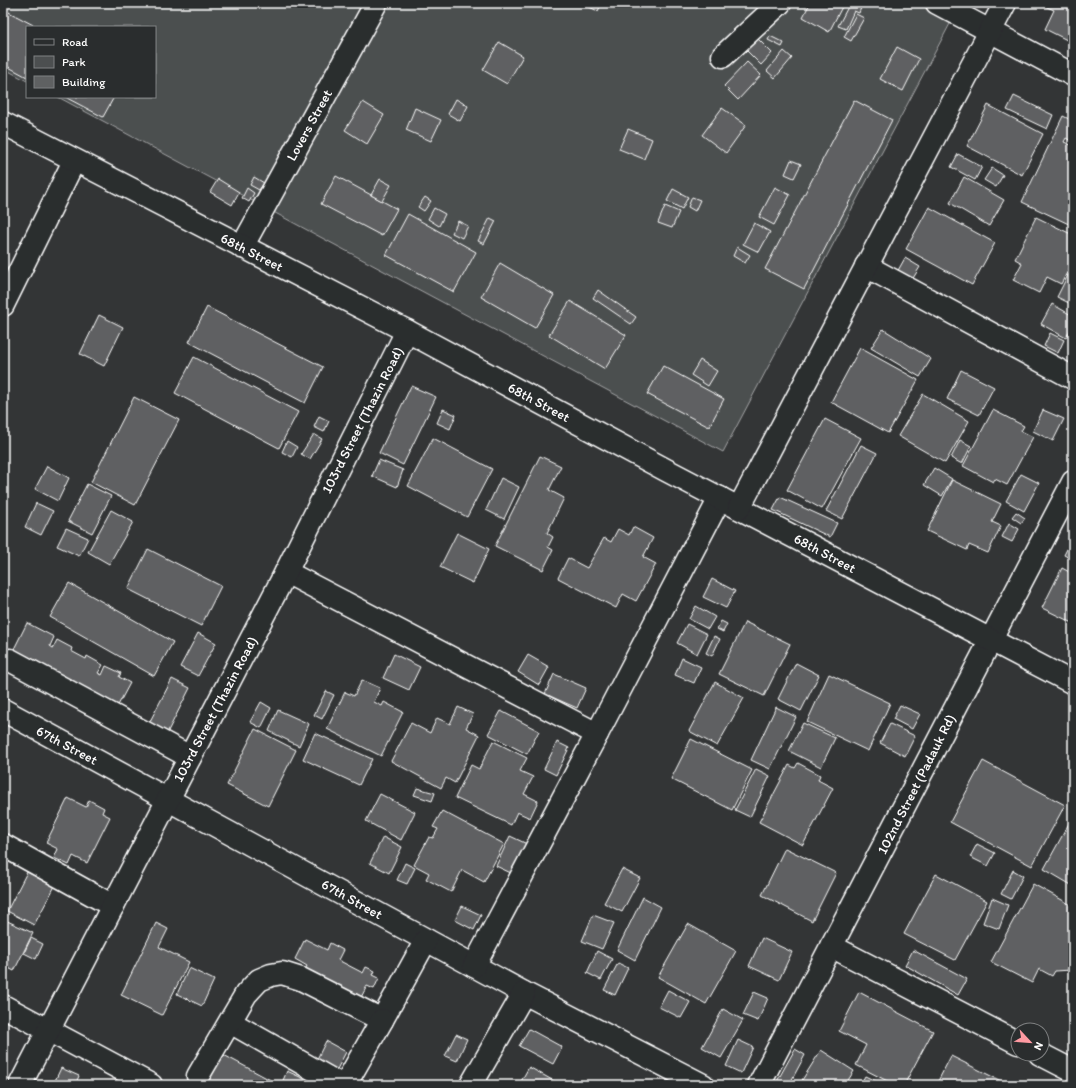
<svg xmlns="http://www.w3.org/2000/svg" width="1076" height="1088" viewBox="0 0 1076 1088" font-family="Itim,sans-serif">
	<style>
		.green { fill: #4c4f50; stroke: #a6a7a8 }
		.building { fill: #5f6162; stroke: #fff }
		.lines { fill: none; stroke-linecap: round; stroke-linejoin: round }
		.minor-casing { stroke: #fff; stroke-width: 25 }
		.major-casing { stroke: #fff; stroke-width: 25 }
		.minor { stroke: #2a2d2e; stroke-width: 22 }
		.major { stroke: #2a2d2e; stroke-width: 22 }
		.labels { text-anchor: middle; stroke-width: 3; stroke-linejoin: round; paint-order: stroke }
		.street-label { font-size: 14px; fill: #fff; stroke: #2a2d2e }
	</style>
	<rect width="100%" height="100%" fill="#333536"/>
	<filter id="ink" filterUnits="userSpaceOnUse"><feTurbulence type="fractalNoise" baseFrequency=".025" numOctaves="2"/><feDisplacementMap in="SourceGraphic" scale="8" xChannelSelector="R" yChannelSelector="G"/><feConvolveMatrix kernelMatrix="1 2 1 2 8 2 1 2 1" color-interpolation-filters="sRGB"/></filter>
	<g filter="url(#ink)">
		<!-- green -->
		<path class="green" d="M3 3H961L723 452 58 97H155V27H27V81L3 68Z"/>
		<!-- building -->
		<g class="building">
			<path d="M580 3H602L598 11Z"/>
			<path d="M810 3H844L829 32 803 17Z"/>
			<path d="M850 3 862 5 859 13 854 11 846 29 838 26Z"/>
			<path d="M1043 3H1073V43L1045 29 1054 10 1042 5Z"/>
			<path d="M3 9 37 27H27V77L3 64Z"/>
			<path d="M856 14 864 18 851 41 844 37Z"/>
			<path d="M770 36 784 43 782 47 768 40Z"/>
			<path d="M756 37 772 53 761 65 744 48Z"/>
			<path d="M499 42 523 56 507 84 483 70Z"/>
			<path d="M897 47 919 59 903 91 880 79Z"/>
			<path d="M784 51 792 58 775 78 767 71Z"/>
			<path d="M747 62 761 75 738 100 724 86Z"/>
			<path d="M1014 96 1053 115 1047 129 1007 110Z"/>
			<path d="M65 97H114L103 117Z"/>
			<path d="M456 99 468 106 460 121 448 114Z"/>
			<path d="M854 100 892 120 804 289 765 269Z"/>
			<path d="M363 102 384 115 367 144 345 130Z"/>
			<path d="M988 105 1043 134 1022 175 967 146Z"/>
			<path d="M415 108 441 120 431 141 406 130Z"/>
			<path d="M722 108 746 125 726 153 702 135Z"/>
			<path d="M1063 116 1073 121V142L1066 138 1064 142 1073 146V226L1022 202Z"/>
			<path d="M628 129 652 139 644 159 619 149Z"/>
			<path d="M958 154 982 167 975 180 951 167Z"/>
			<path d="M791 160 801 164 794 178 785 174Z"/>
			<path d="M992 168 1003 175 996 187 984 180Z"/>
			<path d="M336 176 397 209 382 236 321 204Z"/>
			<path d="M254 177 264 183 259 190 250 185Z"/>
			<path d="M964 177 1004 200 989 226 950 203Z"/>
			<path d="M218 179 239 192 232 205 210 192Z"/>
			<path d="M380 179 391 185 382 201 371 195Z"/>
			<path d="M775 187 790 195 774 225 759 217Z"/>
			<path d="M247 188 254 193 249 202 242 198Z"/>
			<path d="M673 189 688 197 682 209 667 201Z"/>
			<path d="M425 197 431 201 424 211 418 207Z"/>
			<path d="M692 197 700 200 695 211 688 207Z"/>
			<path d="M665 206 679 212 672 228 658 223Z"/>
			<path d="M929 207 995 243 972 285 906 249Z"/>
			<path d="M434 208 445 214 439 226 428 219Z"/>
			<path d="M408 214 476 252 454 292 386 255Z"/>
			<path d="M1036 217 1073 235V261L1061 284 1047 277 1039 293 1013 280 1022 263 1015 259Z"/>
			<path d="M490 218 496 221 484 244 478 241Z"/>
			<path d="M458 221 468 226 462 238 452 233Z"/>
			<path d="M754 223 770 232 759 252 743 244Z"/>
			<path d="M737 247 750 255 745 263 733 256Z"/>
			<path d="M905 258 920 267 910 283 896 274Z"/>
			<path d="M500 263 554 295 535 328 481 297Z"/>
			<path d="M1073 265V305L1057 297Z"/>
			<path d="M598 290 636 317 631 324 593 298Z"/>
			<path d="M570 301 626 335 605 369 549 335Z"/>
			<path d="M1052 304 1073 316V324L1066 338 1041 324Z"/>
			<path d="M207 307 323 367 305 403 189 342Z"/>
			<path d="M99 315 123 327 104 366 80 354Z"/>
			<path d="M883 329 931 359 920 377 871 348Z"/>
			<path d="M1050 333 1064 340 1058 353 1044 346Z"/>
			<path d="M860 348 918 380 888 433 831 402Z"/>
			<path d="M194 357 298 412 279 448 175 393Z"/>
			<path d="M700 360 717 371 708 386 691 375Z"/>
			<path d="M663 366 724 399 709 427 647 394Z"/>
			<path d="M961 370 994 387 979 415 947 399Z"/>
			<path d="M411 386 436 397 403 465 379 453Z"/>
			<path d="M923 394 969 421 945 463 898 436Z"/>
			<path d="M134 397 179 420 135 505 91 482Z"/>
			<path d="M443 409 456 415 450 429 437 423Z"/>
			<path d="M993 410 1024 426 1021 431 1033 437 1007 485 995 479 993 482 963 466Z"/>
			<path d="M1043 410 1064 419 1053 441 1033 431Z"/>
			<path d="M319 416 329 421 324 432 314 427Z"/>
			<path d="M825 419 861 438 822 509 787 490Z"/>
			<path d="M314 434 322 439 310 459 301 454Z"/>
			<path d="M433 438 492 469 467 517 408 486Z"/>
			<path d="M960 440 971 446 962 464 951 458Z"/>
			<path d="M287 441 297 447 292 457 282 452Z"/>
			<path d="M861 445 877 453 842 519 826 511Z"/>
			<path d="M540 456 561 466 549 490 564 498 547 533 553 537 548 547 553 550 543 570 495 546Z"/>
			<path d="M379 460 403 470 397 487 372 476Z"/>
			<path d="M47 466 69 478 58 501 35 489Z"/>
			<path d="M934 468 952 479 942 496 924 485Z"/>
			<path d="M1021 474 1039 483 1024 511 1006 501Z"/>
			<path d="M501 478 519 487 504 519 486 510Z"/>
			<path d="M952 480 1001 504 992 522 1001 526 988 553 969 545 967 550 927 531Z"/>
			<path d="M87 484 111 496 92 533 68 521Z"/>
			<path d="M780 497 837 523 830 537 773 510Z"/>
			<path d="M36 503 53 511 41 535 25 527Z"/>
			<path d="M111 510 133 522 109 564 88 552Z"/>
			<path d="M1016 512 1025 518 1021 523 1012 517Z"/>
			<path d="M1009 523 1019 529 1012 542 1002 537Z"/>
			<path d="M633 527 653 538 643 557 656 564 636 601 623 594 616 608 558 578 568 558 587 568 604 538 611 542 618 529 629 535Z"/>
			<path d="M66 528 88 538 79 556 57 546Z"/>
			<path d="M457 533 489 549 473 583 440 567Z"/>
			<path d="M1072 539 1073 540V560L1064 555Z"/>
			<path d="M148 549 221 586 201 626 128 589Z"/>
			<path d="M1062 568 1073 574V623L1042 608Z"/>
			<path d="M712 579 735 591 726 608 703 597Z"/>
			<path d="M69 583 173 642 154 676 50 617Z"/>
			<path d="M696 606 715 617 708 629 689 619Z"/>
			<path d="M721 621 727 624 723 632 717 629Z"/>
			<path d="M745 622 790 644 764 696 719 674Z"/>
			<path d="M27 623 54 637 50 646 53 648 57 640 72 648 71 651 86 659 87 656 103 665 98 673 102 675 106 666 121 673 119 677 130 683 115 711 10 657Z"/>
			<path d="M687 624 707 634 697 654 677 643Z"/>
			<path d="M198 633 216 643 198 676 180 667Z"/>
			<path d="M714 636 720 639 712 656 706 653Z"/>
			<path d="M394 654 420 667 409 690 383 678Z"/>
			<path d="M528 655 549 667 539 685 518 672Z"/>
			<path d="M682 658 701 667 694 683 675 675Z"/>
			<path d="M796 663 819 675 801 711 778 699Z"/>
			<path d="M554 674 586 688 577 708 545 694Z"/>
			<path d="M829 674 890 703 868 751 807 722Z"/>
			<path d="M172 679 190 688 166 735 148 725Z"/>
			<path d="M362 680 380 688 374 702 382 706 384 702 403 712 381 756 327 729 345 692 354 696Z"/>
			<path d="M715 682 744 698 717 746 689 731Z"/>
			<path d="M326 691 334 695 322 719 314 715Z"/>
			<path d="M261 702 271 708 261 728 250 722Z"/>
			<path d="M900 705 920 714 912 729 893 719Z"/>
			<path d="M458 707 473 714 466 728 479 735 455 783 446 778 441 788 391 761 411 723 430 733 437 718 450 724Z"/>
			<path d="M776 707 796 717 770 769 751 760Z"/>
			<path d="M278 710 309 724 299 746 269 731Z"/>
			<path d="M501 711 539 731 527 754 488 734Z"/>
			<path d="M803 723 835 738 821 767 789 751Z"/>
			<path d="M890 724 915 736 905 756 880 743Z"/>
			<path d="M255 729 296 750 268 806 227 785Z"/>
			<path d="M315 733 372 759 359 785 303 759Z"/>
			<path d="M691 739 752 770 732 810 671 779Z"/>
			<path d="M493 741 527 758 520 771 533 777 524 794 538 801 530 818 517 812 511 825 455 798 471 765 479 769Z"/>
			<path d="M557 742 569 748 556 775 544 769Z"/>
			<path d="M983 761 1065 805 1032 866 950 822Z"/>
			<path d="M798 763 820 775 818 780 833 788 803 845 759 822 789 765 795 768Z"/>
			<path d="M756 769 770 776 750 817 735 810Z"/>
			<path d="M417 788 435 793 432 801 414 795Z"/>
			<path d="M380 794 415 812 401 840 366 821Z"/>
			<path d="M68 798 86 807 89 800 104 808 102 813 110 817 87 863 73 856 69 865 54 858 58 849 46 843Z"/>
			<path d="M442 811 504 844 484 882 462 870 451 892 426 879 429 873 414 865 429 837 433 838 438 829 433 827Z"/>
			<path d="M1073 816V886L1044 869Z"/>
			<path d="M510 836 527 844 513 874 496 866Z"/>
			<path d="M383 837 402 847 389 873 370 863Z"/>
			<path d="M977 844 995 853 988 866 970 857Z"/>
			<path d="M785 848 836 873 812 921 762 895Z"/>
			<path d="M405 863 415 868 407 884 397 880Z"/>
			<path d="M622 869 640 878 622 912 604 903Z"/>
			<path d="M1013 870 1023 876 1011 899 1001 894Z"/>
			<path d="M27 872 55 886 34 925 7 911Z"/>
			<path d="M936 874 987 901 955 960 904 934Z"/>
			<path d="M1033 884 1073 906V968L1072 970 1055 971 1052 976 1039 969 1032 983 991 962Z"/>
			<path d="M643 897 661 907 635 960 617 950Z"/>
			<path d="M992 898 1008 905 999 929 983 923Z"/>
			<path d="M462 906 481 915 474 930 455 920Z"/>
			<path d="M593 915 614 923 602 949 582 941Z"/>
			<path d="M3 919 33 933 14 971 3 965Z"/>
			<path d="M156 923 168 929 159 947 189 962 162 1015 121 995Z"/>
			<path d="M688 924 736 951 706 1004 658 977Z"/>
			<path d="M31 938 43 944 36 959 24 953Z"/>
			<path d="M762 938 792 952 779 980 749 966Z"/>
			<path d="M305 939 327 950 330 943 343 950 338 960 363 973 366 967 375 971 373 975 379 978 374 989 367 986 357 1005 301 977 307 966 295 959Z"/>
			<path d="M913 950 967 979 958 995 905 965Z"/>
			<path d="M597 951 612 959 601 980 587 973Z"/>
			<path d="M618 963 628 968 615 995 604 990Z"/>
			<path d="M189 968 214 980 202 1006 177 994Z"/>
			<path d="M668 990 690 1002 681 1018 659 1007Z"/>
			<path d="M754 992 768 998 758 1021 743 1015Z"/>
			<path d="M859 992 933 1031 904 1085H895L856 1065 866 1045 839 1031Z"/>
			<path d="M723 1009 743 1020 721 1058 702 1047Z"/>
			<path d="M529 1029 562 1047 553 1064 519 1046Z"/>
			<path d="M456 1034 467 1039 457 1061 445 1056Z"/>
			<path d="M738 1040 753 1047 741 1073 726 1066Z"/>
			<path d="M326 1041 346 1052 334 1075 314 1065Z"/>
			<path d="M795 1049 805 1055 789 1085H775Z"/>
			<path d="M821 1050 854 1071 845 1085H799Z"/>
			<path d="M220 1053 276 1083 275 1085H203Z"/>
			<path d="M951 1056 1009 1085H936Z"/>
			<path d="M529 1067 561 1085H519Z"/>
			<path d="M61 1068 79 1076 75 1085H53Z"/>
			<path d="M287 1071 313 1083V1085H281Z"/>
			<path d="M865 1076 884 1085H860Z"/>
		</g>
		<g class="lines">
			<defs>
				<g id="minor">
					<path d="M937 3 1073 75"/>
					<path d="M723 56 780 3"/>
					<path d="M242 247 376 3"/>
					<path d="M866 266 1073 378"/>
					<path d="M3 305 74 161"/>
					<path d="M286 572 597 734"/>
					<path d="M10 660 190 757"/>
					<path d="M3 710 524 993 703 1085"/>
					<path d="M3 845 113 906"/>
					<path d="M831 946 1018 1043"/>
					<path d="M474 966 597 734 720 498"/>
					<path d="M3 1006 151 1085"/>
					<path d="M230 1022 341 1085"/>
					<path d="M1040 1054 1073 1071"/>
					<path d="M198 1076 246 994 259 980 271 975 282 973 301 979 382 1020 426 940"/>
					<path d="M20 1085 286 572 407 331"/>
					<path d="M345 1085 382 1020"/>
					<path d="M471 1085 524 993"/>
					<path d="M759 1085 1073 482"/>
				</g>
				<g id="major">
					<path d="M3 123 407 331 666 470 1073 683"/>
					<path d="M739 508 1005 3"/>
				</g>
			</defs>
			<!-- minor casing -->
			<use href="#minor" class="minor-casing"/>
			<!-- major casing -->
			<use href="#major" class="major-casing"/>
			<!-- minor -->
			<use href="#minor" class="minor"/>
			<!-- major -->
			<use href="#major" class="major"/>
		</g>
	</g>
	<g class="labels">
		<!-- street labels -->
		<g class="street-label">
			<text transform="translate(309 125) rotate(-61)" y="5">Lovers Street</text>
			<text transform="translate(252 252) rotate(27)" y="5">68th Street</text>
			<text transform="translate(539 402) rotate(28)" y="5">68th Street</text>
			<text transform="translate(362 420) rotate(-63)" y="5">103rd Street (Thazin Road)</text>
			<text transform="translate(825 553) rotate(28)" y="5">68th Street</text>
			<text transform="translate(215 709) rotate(-62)" y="5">103rd Street (Thazin Road)</text>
			<text transform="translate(67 745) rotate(28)" y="5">67th Street</text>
			<text transform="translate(916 784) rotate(-63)" y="5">102nd Street (Padauk Rd)</text>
			<text transform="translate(352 899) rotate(29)" y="5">67th Street</text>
		</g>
	</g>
	<!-- margin -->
	<rect width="1076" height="1088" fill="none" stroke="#2a2d2e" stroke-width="16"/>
	<rect x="8" y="8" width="1060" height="1072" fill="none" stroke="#fff" stroke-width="1.5" filter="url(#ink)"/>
	<!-- legend -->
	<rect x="26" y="26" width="130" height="72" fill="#2a2d2e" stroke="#7f8182"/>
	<rect x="34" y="39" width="20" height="6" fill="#2a2d2e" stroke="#7f8182"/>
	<text x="62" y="46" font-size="12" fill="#ffffff">Road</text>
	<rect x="34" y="56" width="20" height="12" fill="#4c4f50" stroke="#7f8182"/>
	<text x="62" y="66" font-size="12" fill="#ffffff">Park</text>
	<rect x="34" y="76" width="20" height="12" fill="#5f6162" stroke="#7f8182"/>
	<text x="62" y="86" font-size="12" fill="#ffffff">Building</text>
	<!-- north arrow -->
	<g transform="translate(1030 1042) rotate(116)"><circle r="19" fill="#2a2d2e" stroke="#7f8182"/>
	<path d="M0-3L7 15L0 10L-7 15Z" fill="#ff9aa2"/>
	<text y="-6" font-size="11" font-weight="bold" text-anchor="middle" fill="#ffffff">N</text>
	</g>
</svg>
